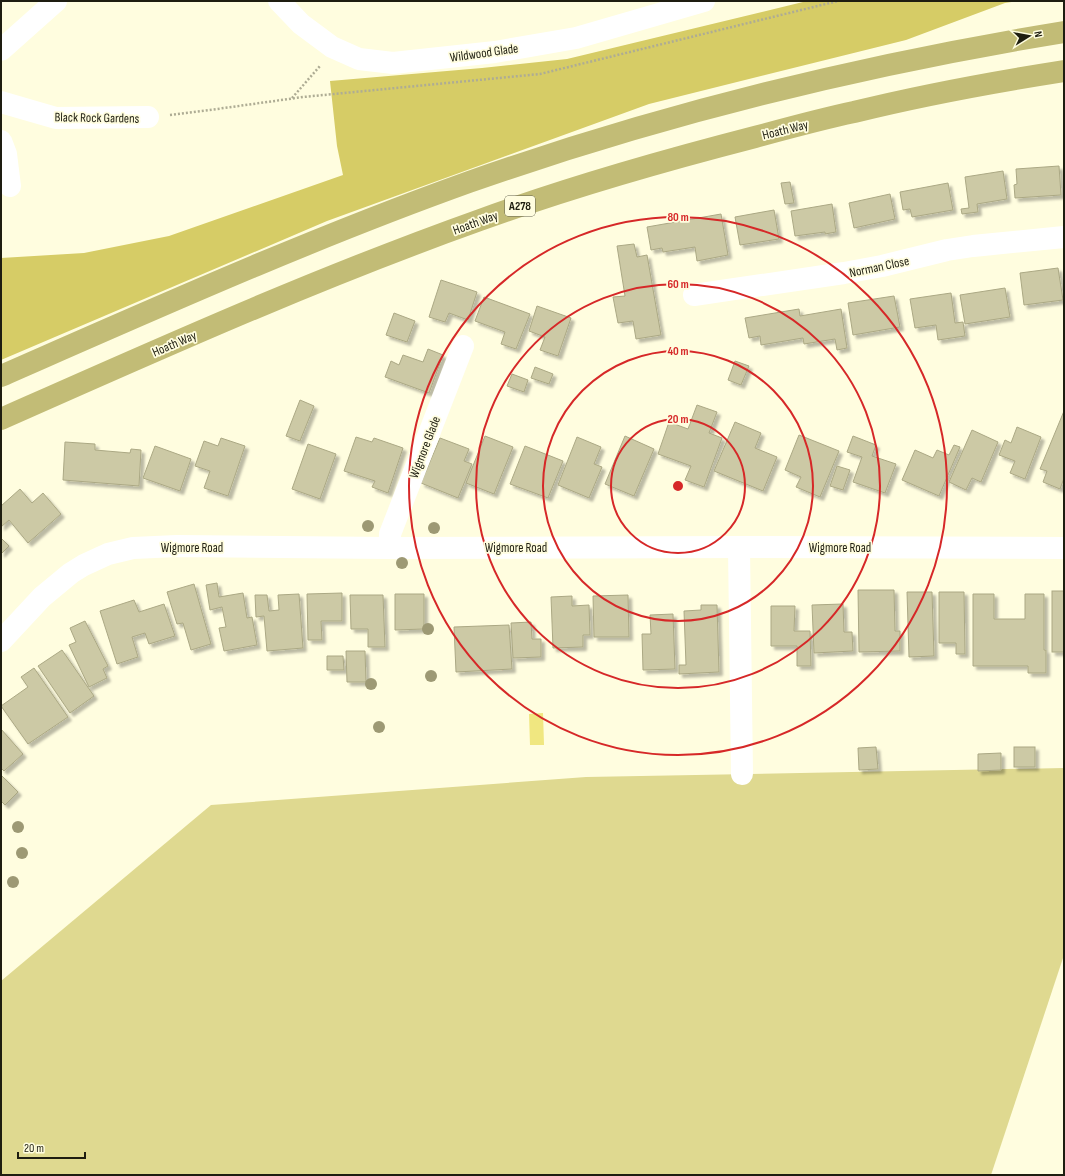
<svg xmlns="http://www.w3.org/2000/svg" width="1065" height="1176" viewBox="0 0 1065 1176" font-family="'Sofia Sans Condensed',sans-serif">
	<style>
		.green { fill: #dfd990 }
		.forest { fill: #d6cc66 }
		.water { fill: #f0e780 }
		.building { fill: #ccc9a5; stroke: #aba884; filter: url(#shadow) }
		.lines { fill: none; stroke-linecap: round; stroke-linejoin: round }
		.path { stroke: #aeac94; stroke-width: 2.5; stroke-dasharray: 2 2; stroke-linecap: butt }
		.minor { stroke: #fff; stroke-width: 22 }
		.major { stroke: #c2bc76; stroke-width: 22 }
		.tree { fill: #9d9974 }
		.ring { fill: none; stroke: #d62828; stroke-width: 2 }
		.labels { text-anchor: middle; stroke-width: 3.5; stroke-linejoin: round; paint-order: stroke }
		.shield { fill: #fffddf; stroke: #62604e; stroke-width: 1 }
		.shield-label { font-size: 12px; font-weight: bold; fill: #1e1d10 }
		.street-label { font-size: 13px; fill: #1e1d10; stroke: #fffddf }
		.centre { fill: #d62828; stroke: #fffddf; stroke-width: 2 }
		.ring-label { font-size: 12px; text-anchor: middle; font-weight: bold; fill: #d62828; stroke: #fffddf; stroke-width: 3.5; stroke-linejoin: round; paint-order: stroke }
	</style>
	<defs>
		<filter id="shadow"><feDropShadow dx="3.5" dy="3.5" stdDeviation="1" flood-color="#0004"/></filter>
	</defs>
	<rect width="100%" height="100%" fill="#fffddf"/>
	<!-- green -->
	<path class="green" d="M1064 768V955L991 1175H1V981L211 805 586 777Z"/>
	<!-- forest -->
	<path class="forest" d="M807 1H1018L1005 3 906 40 649 104 327 221 1 360V258L84 253 169 236 343 175 337 146 330 81 482 68 567 59Z"/>
	<!-- water -->
	<path class="water" d="M543 713 544 745H530L529 714Z"/>
	<!-- building -->
	<g class="building">
		<path d="M1059 166 1061 195 1015 198 1014 185 1017 184 1016 169Z"/>
		<path d="M1003 171 1007 199 977 204 978 212 962 214 961 209 969 208 965 177Z"/>
		<path d="M790 182 794 203 785 204 781 183Z"/>
		<path d="M948 183 953 210 912 217 910 209 903 210 900 192Z"/>
		<path d="M890 194 895 219 854 228 849 203Z"/>
		<path d="M832 204 836 232 825 234V232L795 236 791 211Z"/>
		<path d="M774 210 779 239 740 245 735 217Z"/>
		<path d="M721 214 728 255 697 261 695 247 663 252 662 248 651 250 647 227Z"/>
		<path d="M634 244 637 257 647 255 661 335 636 339 633 321 618 323 613 297 625 296 617 246Z"/>
		<path d="M1058 268 1063 300 1024 305 1020 273Z"/>
		<path d="M441 280 477 292 468 320 449 313 445 322 429 317Z"/>
		<path d="M1005 288 1010 317 965 324 960 295Z"/>
		<path d="M951 293 955 323 963 322 965 336 938 340 936 325 915 328 910 299Z"/>
		<path d="M894 296 900 327 853 335 848 303Z"/>
		<path d="M484 297 530 314 516 349 501 344 505 332 475 321Z"/>
		<path d="M537 306 571 318 558 356 540 350 545 337 529 331Z"/>
		<path d="M799 309 800 316 841 309 847 348 837 350 835 339 804 344 803 338 761 345 760 336 749 338 745 318Z"/>
		<path d="M394 313 415 321 407 342 386 335Z"/>
		<path d="M428 349 443 355 429 393 385 377 391 361 399 365 403 355 423 362Z"/>
		<path d="M735 361 749 366 741 385 728 380Z"/>
		<path d="M535 367 553 374 549 384 531 378Z"/>
		<path d="M512 374 528 380 524 392 507 386Z"/>
		<path d="M300 400 314 406 300 441 286 436Z"/>
		<path d="M697 405 717 412 709 433 722 438 704 487 685 480 691 466 658 454 669 422 688 429Z"/>
		<path d="M1064 411V478L1060 489 1043 482 1047 471 1040 469Z"/>
		<path d="M735 422 761 433 755 448 777 457 763 491 714 471Z"/>
		<path d="M1017 427 1041 437 1025 479 1010 473 1015 461 999 455 1005 440 1011 443Z"/>
		<path d="M972 430 998 442 981 482 972 478 966 490 949 482Z"/>
		<path d="M799 435 839 451 820 497 796 487 801 477 785 470Z"/>
		<path d="M485 436 513 447 494 494 466 483Z"/>
		<path d="M625 436 654 449 634 496 605 484Z"/>
		<path d="M853 436 876 445 872 456 896 464 885 493 853 482 862 457 847 452Z"/>
		<path d="M356 437 372 442 374 438 403 448 388 493 372 487 375 481 344 471Z"/>
		<path d="M577 437 601 447 594 464 602 467 589 498 558 485Z"/>
		<path d="M221 438 245 446 228 496 204 488 210 471 195 466 204 441 218 446Z"/>
		<path d="M440 438 469 449 464 461 472 464 458 498 421 483Z"/>
		<path d="M65 442 95 444V450L130 453 131 449 141 450 139 486 63 480Z"/>
		<path d="M308 444 336 454 320 499 292 489Z"/>
		<path d="M954 445 960 447 939 496 902 480 915 450 933 458 937 450 949 455Z"/>
		<path d="M155 446 191 459 180 491 143 478Z"/>
		<path d="M525 446 563 461 548 498 510 484Z"/>
		<path d="M837 466 850 470 843 490 830 486Z"/>
		<path d="M20 489 32 503 43 493 61 514 28 543 9 520 1 527V506Z"/>
		<path d="M1 538 9 546 1 554Z"/>
		<path d="M217 583 219 597 243 593 247 618 252 617 257 645 224 651 219 628 226 627 222 607 210 610 206 585Z"/>
		<path d="M194 584 211 644 191 650 183 623 177 624 167 592Z"/>
		<path d="M858 590H894L895 631H900V651L859 652Z"/>
		<rect x="1052" y="591" width="12" height="61"/>
		<path d="M907 592H932L934 656 909 657Z"/>
		<path d="M939 592H964L965 654H956V643H939Z"/>
		<path d="M342 593V621H321L322 640H308L307 594Z"/>
		<path d="M299 594 303 648 267 651 264 616 256 617 255 595H267L269 611 279 610 278 595Z"/>
		<path d="M395 594H424V629L395 630Z"/>
		<path d="M973 594H994V619H1025V594H1044V650H1046V673H1028V666H973Z"/>
		<path d="M350 595H383L385 647H368V629H351Z"/>
		<path d="M628 595 629 637H594L593 596Z"/>
		<path d="M572 596V606L589 605 590 635H583V647L553 648 551 597Z"/>
		<path d="M134 600 139 612 164 604 175 636 149 644 145 633 132 637 138 657 117 664 100 611Z"/>
		<path d="M843 604 844 632H852L853 651 814 653 812 605Z"/>
		<path d="M701 605H717L719 672 679 674V665H686L684 611 701 610Z"/>
		<path d="M771 606H795L794 631H810L811 666H797V646H771Z"/>
		<path d="M673 614 675 669 643 670 642 634H651L650 615Z"/>
		<path d="M85 621 108 666 103 669 107 678 89 687 69 645 76 642 70 628Z"/>
		<path d="M531 622 532 639H541V657L513 658 511 623Z"/>
		<path d="M509 625 512 669 456 672 454 627Z"/>
		<path d="M62 650 94 696 70 713 38 666Z"/>
		<path d="M346 651H365L366 682H347Z"/>
		<path d="M327 656H343L344 670H327Z"/>
		<path d="M34 668 68 717 28 744 1 706 28 687 21 677Z"/>
		<path d="M1 729 23 754 4 771 1 768Z"/>
		<path d="M876 747 878 769 859 770 858 748Z"/>
		<rect x="1014" y="747" width="21" height="20"/>
		<path d="M1001 753V770L978 771V754Z"/>
		<path d="M1 775 18 792 5 805 1 801Z"/>
	</g>
	<g class="lines">
		<!-- path -->
		<g class="path">
			<path d="M292 98 320 66"/>
			<path d="M170 115 217 109 303 97 540 74 838 1"/>
		</g>
		<!-- minor -->
		<g class="minor">
			<path d="M279 1 301 24 332 47 359 59 393 63 495 52 576 38 704 1"/>
			<path d="M1 50 56 1"/>
			<path d="M1 102 56 118 148 117"/>
			<path d="M1 141 6 154 10 186"/>
			<path d="M694 295 844 273 882 266 947 250 973 246 1064 237"/>
			<path d="M739 547 742 774"/>
			<path d="M390 548V534L463 346"/>
			<path d="M1 641 42 597 71 573 84 565 108 554 133 548 177 546 390 548 739 547 1064 548"/>
		</g>
		<!-- major -->
		<g class="major">
			<path d="M1 376C156 308 310 239 469 182 662 114 862 65 1064 32"/>
			<path d="M1 419C159 349 317 278 480 220 570 187 662 161 755 137 788 128 821 119 854 112 923 95 994 82 1064 71"/>
		</g>
	</g>
	<!-- trees -->
	<g class="tree">
		<circle cx="368" cy="526" r="6"/>
		<circle cx="434" cy="528" r="6"/>
		<circle cx="402" cy="563" r="6"/>
		<circle cx="428" cy="629" r="6"/>
		<circle cx="431" cy="676" r="6"/>
		<circle cx="371" cy="684" r="6"/>
		<circle cx="379" cy="727" r="6"/>
		<circle cx="18" cy="827" r="6"/>
		<circle cx="22" cy="853" r="6"/>
		<circle cx="13" cy="882" r="6"/>
	</g>
	<!-- distance rings -->
	<g class="ring">
		<circle cx="678" cy="486" r="67"/>
		<circle cx="678" cy="486" r="135"/>
		<circle cx="678" cy="486" r="202"/>
		<circle cx="678" cy="486" r="269"/>
	</g>
	<g class="labels">
		<!-- shield labels -->
		<rect class="shield" x="505" y="196" width="30" height="20" rx="3"/>
		<g class="shield-label">
			<text x="520" y="210">A278</text>
		</g>
		<!-- street labels -->
		<g class="street-label">
			<text transform="translate(484 52) rotate(-8)" y="5">Wildwood Glade</text>
			<text transform="translate(97 117) rotate(1)" y="5">Black Rock Gardens</text>
			<text transform="translate(785 129) rotate(-14)" y="5">Hoath Way</text>
			<text transform="translate(475 222) rotate(-20)" y="5">Hoath Way</text>
			<text transform="translate(879 266) rotate(-12)" y="5">Norman Close</text>
			<text transform="translate(174 343) rotate(-23)" y="5">Hoath Way</text>
			<text transform="translate(424 447) rotate(-69)" y="5">Wigmore Glade</text>
			<text x="192" y="552">Wigmore Road</text>
			<text x="516" y="552">Wigmore Road</text>
			<text x="840" y="552">Wigmore Road</text>
		</g>
	</g>
	<circle cx="678" cy="486" r="6" class="centre"/>
	<g class="ring-label">
		<text x="678" y="221">80 m</text>
		<text x="678" y="288">60 m</text>
		<text x="678" y="355">40 m</text>
		<text x="678" y="423">20 m</text>
	</g>
	<!-- border -->
	<rect width="1065" height="1176" fill="none" stroke="#1e1d10" stroke-width="4"/>
	<!-- north arrow -->
	<g transform="translate(1029 36) rotate(79)" stroke="#fffddf" stroke-width="3" paint-order="stroke">
	<path d="M0-3L7 15L0 10L-7 15Z" fill="#1e1d10"/>
	<text y="-6" font-size="11" font-weight="bold" text-anchor="middle" fill="#1e1d10">N</text>
	</g>
	<!-- scale -->
	<path d="M18 1152v6h67v-6" fill="none" stroke="#1e1d10" stroke-width="2"/>
	<text x="24" y="1152" font-size="12" fill="#1e1d10" stroke="#fffddf" stroke-width="3" paint-order="stroke">20 m</text>
</svg>
